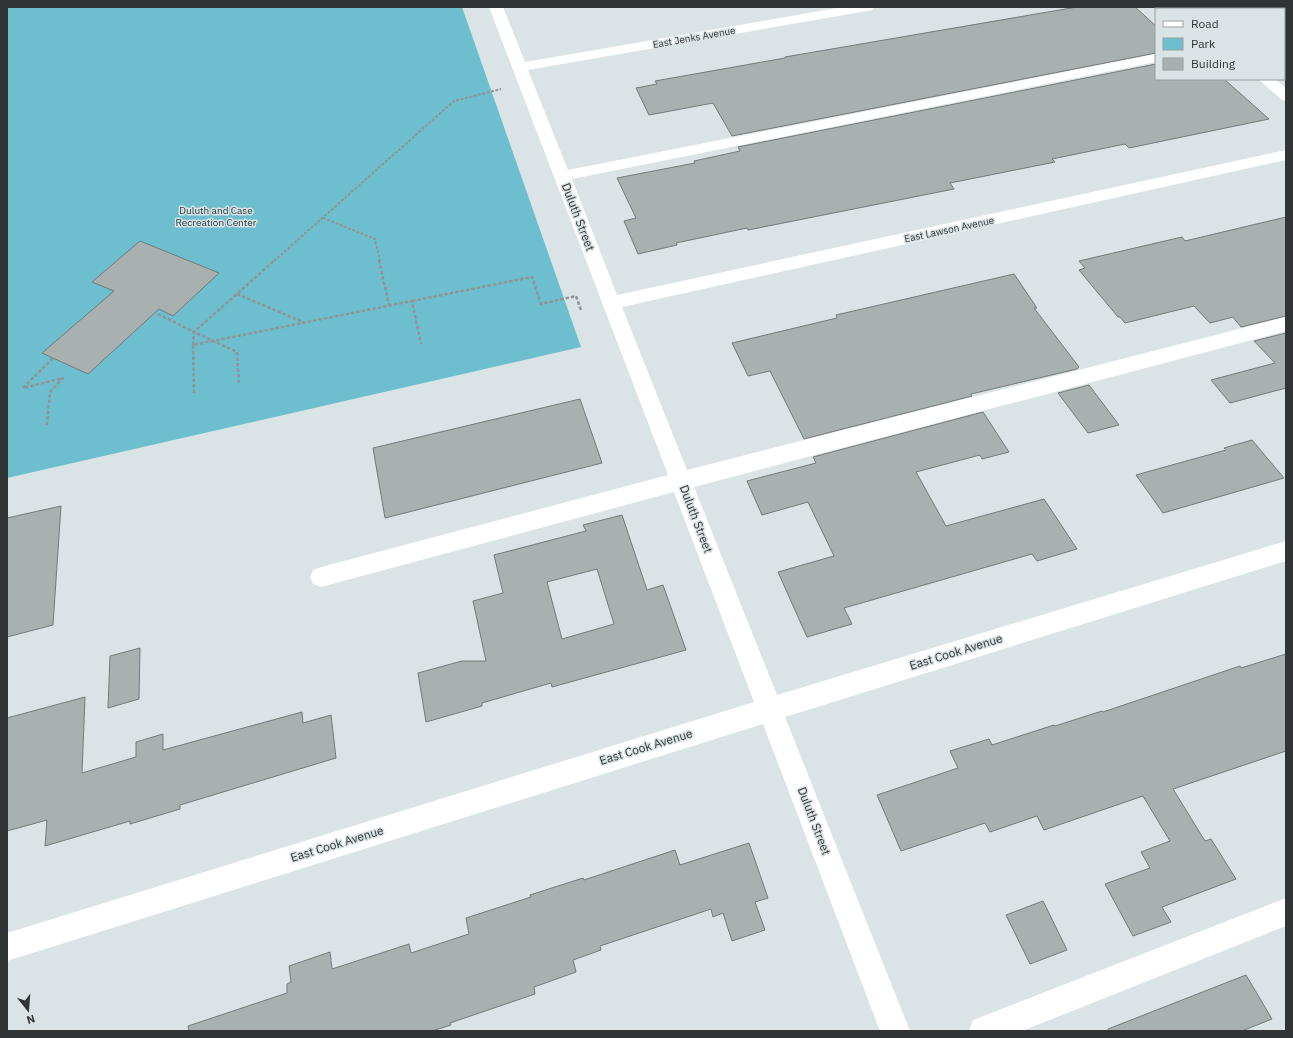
<svg xmlns="http://www.w3.org/2000/svg" width="1293" height="1038" viewBox="0 0 1293 1038" font-family="'IBM Plex Sans',sans-serif">
	<style>
		.green { fill: #6dbfcf }
		.building { fill: #a8b0b0; stroke: #727a7a; fill-rule: evenodd }
		.lines { fill: none; stroke-linecap: round; stroke-linejoin: round }
		.path-far1 { stroke: #8f9597; stroke-width: 2; stroke-dasharray: 3 1.5; stroke-linecap: butt }
		.path { stroke: #8f9597; stroke-width: 2.5; stroke-dasharray: 3.5 2; stroke-linecap: butt }
		.minor { fill: #fff; fill-rule: evenodd }
		.labels { text-anchor: middle; stroke-width: 3; stroke-linejoin: round; paint-order: stroke }
		.far-street-label { font-size: 10px; fill: #313435; stroke: #dae3e5 }
		.far-park-label { font-size: 10px; fill: #193237; stroke: #dae3e5 }
		.street-label { font-size: 12px; fill: #313435; stroke: #dae3e5 }
	</style>
	<rect width="100%" height="100%" fill="#dae3e5"/>
	<!-- green -->
	<path class="green" d="M7 7H462L581 347 7 478Z"/>
	<!-- building -->
	<g class="building">
		<path d="M1077 7H1135L1156 26V53L732 136 713 103 649 115 636 88 657 84 655 81 785 58V57Z"/>
		<path d="M1156 64V79H1224L1269 119 1129 148 1125 144 1052 159 1055 162 950 183 954 189 748 230 747 228 676 243 677 245 638 254 624 221 636 218 617 178 695 163 694 161 740 151 738 147Z"/>
		<path d="M1286 217V316L1241 327 1233 317 1210 323 1194 306 1125 323 1120 317H1118L1079 270 1085 268 1079 261 1182 237 1185 241Z"/>
		<path d="M140 241 219 273 173 316 159 309 88 374 42 353 114 291 92 282Z"/>
		<path d="M1014 274 1037 308H1034L1079 367 1077 369 971 394 972 396 804 439 770 371 748 376 732 343 837 318 836 315Z"/>
		<path d="M1286 333V388L1230 403 1211 380 1275 363 1254 341Z"/>
		<path d="M1089 385 1119 425 1088 433 1058 393Z"/>
		<path d="M580 399 602 463 385 518 373 448Z"/>
		<path d="M983 412 1009 452 982 459 980 455 916 472 946 526 1044 499 1077 549 1037 561 1032 554 844 608 852 624 807 637 778 572 834 556 808 502 762 515 747 481 816 463 813 457Z"/>
		<path d="M1252 440 1284 478 1163 513 1136 475 1226 450 1224 448Z"/>
		<path d="M61 506 53 625 7 637V518Z"/>
		<path d="M622 515 647 590 663 585 686 650 552 687 551 683 482 703V706L426 722 418 673 462 661H486L473 601 503 593 494 555 586 531 583 525ZM597 569 614 624 562 639 547 582Z"/>
		<path d="M140 648 139 699 108 708 110 656Z"/>
		<path d="M1286 654V751L1173 789 1205 841 1211 839 1236 879 1162 907 1171 922 1133 936 1105 884 1150 868 1141 852 1170 841 1143 796 1044 830 1037 816 990 832 985 823 901 851 877 795 958 768 950 751 989 739 992 745 1054 725 1055 726 1102 711 1103 712 1240 666 1241 668Z"/>
		<path d="M85 697 82 773 136 757V742L163 734V750L302 712 303 723 331 715 336 758 180 805V809L130 824V821L45 846 47 820 7 831V718Z"/>
		<path d="M749 843 768 898 755 902 765 930 732 941 723 913 713 917 711 909 600 946 601 950 573 960 576 972 534 987 535 994 450 1023 451 1025 432 1031H189L188 1026 287 993V984L291 982 289 966 330 952 332 969 409 944 411 953 469 934 466 918 531 897 530 895 583 878 584 880 675 850 680 865Z"/>
		<path d="M1043 901 1067 950 1030 964 1006 915Z"/>
		<path d="M1246 975 1272 1019 1242 1031H1109L1108 1029Z"/>
	</g>
	<g class="lines">
		<!-- path-far1 -->
		<g class="path-far1">
			<path d="M323 218 375 239 380 261"/>
			<path d="M274 261 454 101 501 89"/>
		</g>
		<!-- path -->
		<g class="path">
			<path d="M379 260 389 305"/>
			<path d="M237 294 303 322"/>
			<path d="M412 301 532 277 541 304 576 296 581 310"/>
			<path d="M158 314 194 332 275 260"/>
			<path d="M193 345 194 332 237 352 239 383"/>
			<path d="M194 393 193 345 412 301 421 344"/>
			<path d="M47 425 50 392 63 378 23 388 53 358"/>
		</g>
		<!-- minor -->
		<g class="minor">
			<path d="M489 7H503L525 62 843 7H874L872 10 867 11 528 70 568 170 1156 54V62L572 179 617 295 1286 150V160L622 307 687 470 1286 317V331L694 487 777 695 1286 541V561L785 717 910 1031H880L763 724 7 961V933L754 702 674 492 321 587 313 584 310 577 313 570 321 567 668 475Z"/>
			<path d="M1175 7H1190L1191 9H1176Z"/>
			<rect x="1284" y="29" width="2" height="8"/>
			<path d="M1258 79H1275L1286 88V101L1281 99Z"/>
			<path d="M1286 898V926L1022 1031H969L973 1020Z"/>
		</g>
	</g>
	<g class="labels">
		<!-- far-street labels -->
		<g class="far-street-label">
			<text transform="translate(694 37) rotate(-10)" y="4">East Jenks Avenue</text>
			<text transform="translate(949 229) rotate(-12)" y="4">East Lawson Avenue</text>
		</g>
		<!-- far-park labels -->
		<g class="far-park-label">
			<text x="216" y="214">Duluth and Case<tspan x="216" dy="12">Recreation Center</tspan></text>
		</g>
		<!-- street labels -->
		<g class="street-label">
			<text transform="translate(578 217) rotate(69)" y="4">Duluth Street</text>
			<text transform="translate(696 519) rotate(69)" y="4">Duluth Street</text>
			<text transform="translate(956 652) rotate(-17)" y="4">East Cook Avenue</text>
			<text transform="translate(646 747) rotate(-17)" y="4">East Cook Avenue</text>
			<text transform="translate(814 821) rotate(69)" y="4">Duluth Street</text>
			<text transform="translate(337 844) rotate(-17)" y="4">East Cook Avenue</text>
		</g>
	</g>
	<!-- border -->
	<rect width="1293" height="1038" fill="none" stroke="#313435" stroke-width="16"/>
	<!-- legend -->
	<rect x="1155" y="8" width="130" height="72" fill="#dae3e5" stroke="#969d9f"/>
	<rect x="1163" y="21" width="20" height="6" fill="#ffffff" stroke="#969d9f"/>
	<text x="1191" y="28" font-size="12" fill="#313435">Road</text>
	<rect x="1163" y="38" width="20" height="12" fill="#6dbfcf" stroke="#969d9f"/>
	<text x="1191" y="48" font-size="12" fill="#313435">Park</text>
	<rect x="1163" y="58" width="20" height="12" fill="#a8b0b0" stroke="#969d9f"/>
	<text x="1191" y="68" font-size="12" fill="#313435">Building</text>
	<!-- north arrow -->
	<g transform="translate(28 1010) rotate(163)" stroke="#dae3e5" stroke-width="3" paint-order="stroke">
	<path d="M0-3L7 15L0 10L-7 15Z" fill="#313435"/>
	<text y="-6" font-size="11" font-weight="bold" text-anchor="middle" fill="#313435">N</text>
	</g>
</svg>
